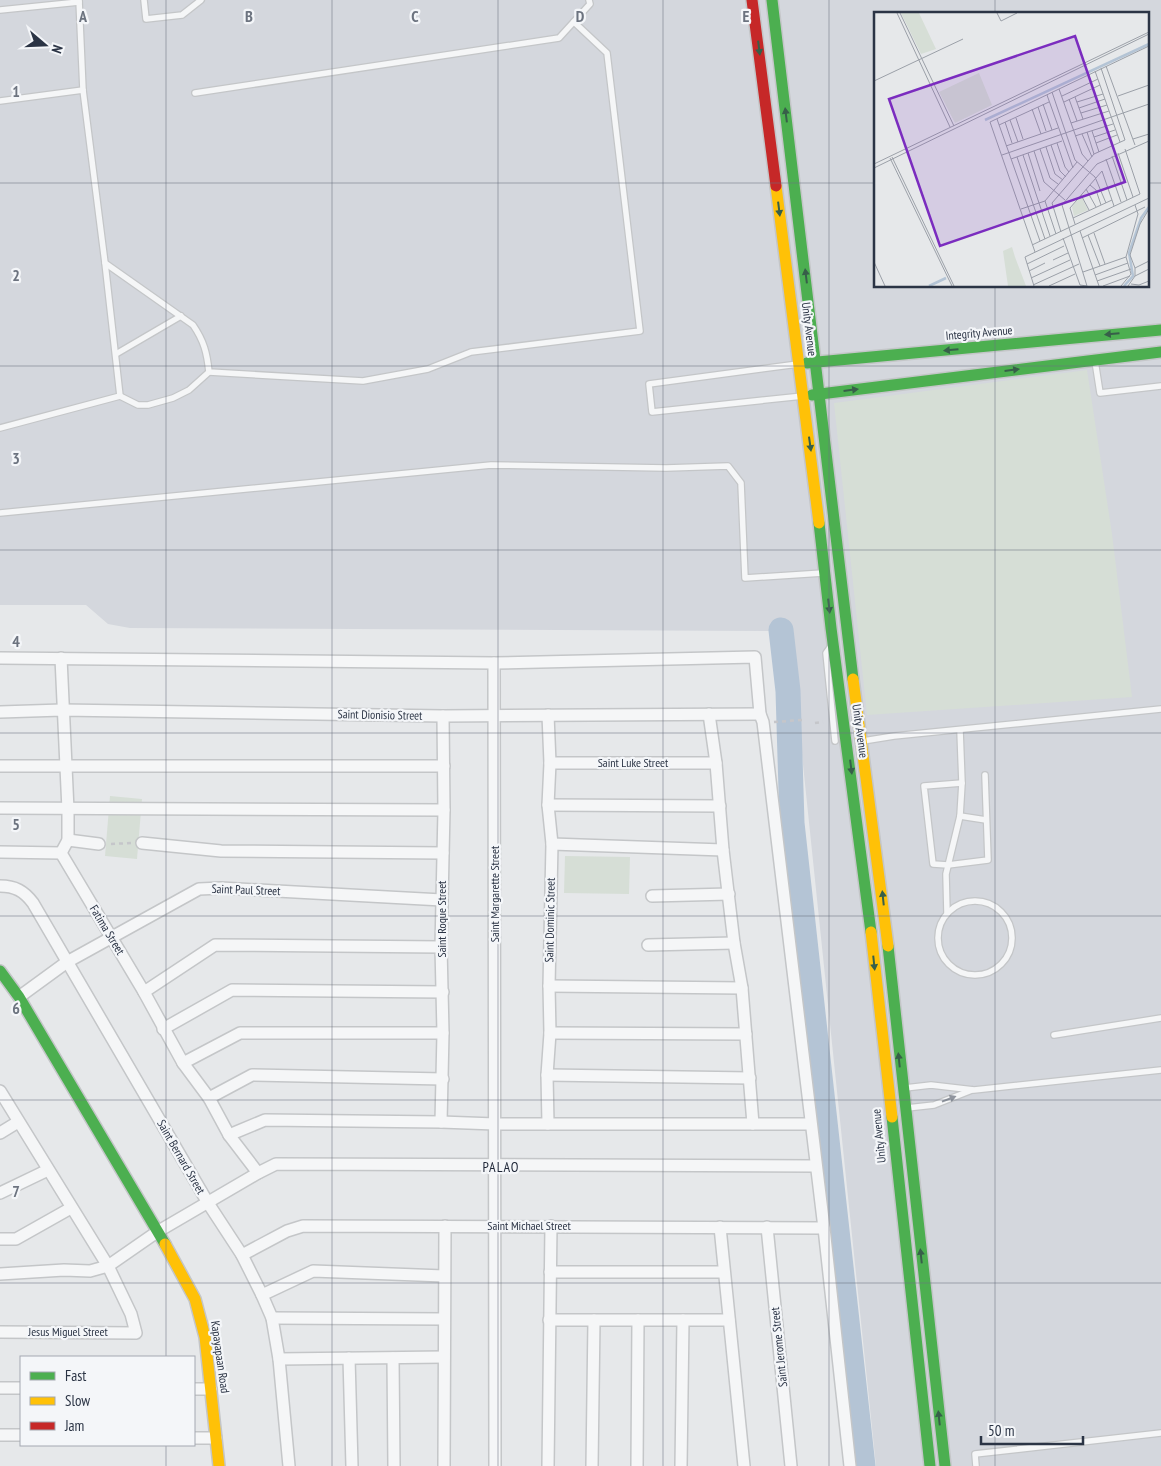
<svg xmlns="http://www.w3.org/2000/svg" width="1161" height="1466" viewBox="0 0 1161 1466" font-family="'PT Sans Narrow',sans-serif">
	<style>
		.built { fill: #d4d7dd; fill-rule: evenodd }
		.green { fill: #d6ded6 }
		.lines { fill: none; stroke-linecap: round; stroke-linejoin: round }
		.river { stroke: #b4c4d5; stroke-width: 25 }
		.lane-casing { stroke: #c4c6c8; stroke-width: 8 }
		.street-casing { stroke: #c4c6c8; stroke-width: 14 }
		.fast-casing { stroke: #c4c6c8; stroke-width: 14 }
		.slow-casing { stroke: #c4c6c8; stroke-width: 14 }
		.jam-casing { stroke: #c4c6c8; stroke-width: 14 }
		.path { stroke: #c5c6ca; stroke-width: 2.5; stroke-dasharray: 4 4; stroke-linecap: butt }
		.lane { stroke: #f5f6f7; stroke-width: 5.5 }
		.street { stroke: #f5f6f7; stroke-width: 11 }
		.fast { stroke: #4caf50; stroke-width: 11 }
		.slow { stroke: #ffc107; stroke-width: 11 }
		.jam { stroke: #c62828; stroke-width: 11 }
		.oneway { fill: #375f49 }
		.oneway2 { fill: #90959e }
		.grid { fill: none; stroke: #6c737f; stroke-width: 1; stroke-opacity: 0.55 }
		.labels { text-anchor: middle; stroke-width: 4.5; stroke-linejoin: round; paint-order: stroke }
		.street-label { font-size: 12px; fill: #2b3445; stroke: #f4f6f9 }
		.neighbourhood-label { font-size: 14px; letter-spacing: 1px; fill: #1d2536; stroke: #f4f6f9 }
		.inset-river { fill: none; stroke: #b4c4d5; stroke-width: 2.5 }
		.inset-road { fill: none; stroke: #9ba0a8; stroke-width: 1 }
		.view { fill: #7b2cbf; fill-opacity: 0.15; stroke: #7b2cbf; stroke-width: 2.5 }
		.inset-edge { fill: none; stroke: #2b3445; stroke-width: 2.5 }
		.grid-label { font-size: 16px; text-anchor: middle; font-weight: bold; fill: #6c737f; stroke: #f4f6f9; stroke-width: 4.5; stroke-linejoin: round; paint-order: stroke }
	</style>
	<rect width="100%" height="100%" fill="#e6e8ea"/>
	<!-- built -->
	<path class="built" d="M0 0H1161V1466H876L789 630 774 631 130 628 108 624 86 605H0ZM875 14H1147V286H875Z"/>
	<!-- green -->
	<g class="green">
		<path d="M1087 370 1112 534 1132 697 867 715 834 403Z"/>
		<path d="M110 796 142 799 137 859 105 856Z"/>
		<path d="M565 856 630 857 629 894 564 893Z"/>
	</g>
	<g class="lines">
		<!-- river -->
		<path class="river" d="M781 630 788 691 792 823 863 1466"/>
		<defs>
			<g id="lane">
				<path d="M79 0 83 90 105 263 193 325C204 341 207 353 209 372L363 381 428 369 471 352 640 331 607 53 574 22"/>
				<path d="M144 0 146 19 182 15 201 0"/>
				<path d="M0 10 79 2"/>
				<path d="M195 93 559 38 590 4 589 0"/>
				<path d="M0 101 83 90"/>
				<path d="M116 354 181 316"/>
				<path d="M1095 361 1100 393 1161 386"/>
				<path d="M798 364 649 384 652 412 803 396"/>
				<path d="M120 396 138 405H148L173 398 189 390 209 372"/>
				<path d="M0 428 120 396 105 263"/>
				<path d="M0 513 491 465 666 468 728 466 741 483 745 578 823 573"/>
				<path d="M831 646 826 653 835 741"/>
				<path d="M863 741 894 736 1161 709"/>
				<path d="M962 783 924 786 933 864 948 865 988 860 985 775"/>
				<path d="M960 816 986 820"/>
				<circle cx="975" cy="938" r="37"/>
				<path d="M947 913 946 874 960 816 962 783 960 730"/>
				<path d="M1054 1035 1161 1018"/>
				<path d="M905 1088 931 1085 974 1090 1161 1070"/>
				<path d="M907 1108 934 1105 972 1090"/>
				<path d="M976 1466 975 1454 1161 1433"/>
			</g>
			<g id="street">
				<path d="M0 658 494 663 755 657 760 714 763 722 824 1228 850 1466"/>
				<path d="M61 658 68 810V840L61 853"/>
				<path d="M494 663 495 1466"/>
				<path d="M0 712 62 710 443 716 760 714"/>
				<path d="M709 714 716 763 723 850 734 943 742 988 753 1124"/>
				<path d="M548 715 550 763 548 805 552 844 549 986 550 1033 547 1075 548 1124"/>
				<path d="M550 763H716"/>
				<path d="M0 766H444"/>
				<path d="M548 805 720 806"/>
				<path d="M0 808 444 810"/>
				<path d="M68 840 99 844"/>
				<path d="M142 843 221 851 443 853"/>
				<path d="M552 844 723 850"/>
				<path d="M0 852 61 853"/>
				<path d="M61 853 144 992 183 1063 209 1098 229 1135 258 1173"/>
				<path d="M0 886C15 886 24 891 33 903L208 1203 242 1255 262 1295 272 1318 279 1359 289 1466"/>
				<path d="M652 896 729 894"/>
				<path d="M648 945 734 943"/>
				<path d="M549 986 742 988"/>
				<path d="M144 992 215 945 441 947"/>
				<path d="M19 997 67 962 199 889 221 888 442 900"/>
				<path d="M163 1029 232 990 443 992"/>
				<path d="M550 1033 746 1034"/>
				<path d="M183 1063 240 1033H443"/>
				<path d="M547 1075 750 1078"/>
				<path d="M0 1091 108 1266 131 1314 136 1333 0 1332"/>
				<path d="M209 1098 252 1075 443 1079"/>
				<path d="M441 1122 443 1033 441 947 444 810 443 716"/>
				<path d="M0 1133 18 1122"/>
				<path d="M229 1135 265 1120 441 1122 495 1124H810"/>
				<path d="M0 1193 48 1170"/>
				<path d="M720 1227 744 1466"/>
				<path d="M767 1227 791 1466"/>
				<path d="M0 1239H16L71 1208"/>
				<path d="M242 1255 287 1231 303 1226 824 1228"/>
				<path d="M550 1272H724"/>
				<path d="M0 1274 64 1270 90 1271 108 1266 157 1232 258 1173 276 1164 815 1166"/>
				<path d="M262 1295 313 1271 444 1276"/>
				<path d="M272 1318 444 1319"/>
				<path d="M549 1320H729"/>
				<path d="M349 1358 352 1466"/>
				<path d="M393 1358 394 1466"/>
				<path d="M279 1359 444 1357"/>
				<path d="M0 1388H21"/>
				<path d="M194 1389H211"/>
				<path d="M0 1435H21"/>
				<path d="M194 1438H216"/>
				<path d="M444 1466 445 1226"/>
				<path d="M548 1466 551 1226"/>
				<path d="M592 1466 594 1320"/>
				<path d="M637 1466 638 1320"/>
				<path d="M681 1466 683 1320"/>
			</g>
			<g id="fast">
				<path d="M772 0 853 679"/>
				<path d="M807 363 1161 330"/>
				<path d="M812 395 1161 352"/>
				<path d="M819 523 831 628 871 932"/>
				<path d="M888 946 945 1466"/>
				<path d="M0 971 19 997 165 1244"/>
				<path d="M892 1117 930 1466"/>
			</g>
			<g id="slow">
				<path d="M776 186 819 523"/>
				<path d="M853 679 888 946"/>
				<path d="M871 932 892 1117"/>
				<path d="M165 1244 195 1299 205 1337 219 1466"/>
			</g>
			<path id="jam" d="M752 0 776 186"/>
		</defs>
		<!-- lane casing -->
		<use href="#lane" class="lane-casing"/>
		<!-- street casing -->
		<use href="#street" class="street-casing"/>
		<!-- fast casing -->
		<use href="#fast" class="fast-casing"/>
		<!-- slow casing -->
		<use href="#slow" class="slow-casing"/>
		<!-- jam casing -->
		<use href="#jam" class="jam-casing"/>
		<!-- path -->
		<g class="path">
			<path d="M774 722 802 720"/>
			<path d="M815 723 823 722"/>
			<path d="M111 844 131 843"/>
		</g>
		<!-- lane -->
		<use href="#lane" class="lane"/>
		<!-- street -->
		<use href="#street" class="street"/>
		<!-- fast -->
		<use href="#fast" class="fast"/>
		<!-- slow -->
		<use href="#slow" class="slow"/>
		<!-- jam -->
		<use href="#jam" class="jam"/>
	</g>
	<!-- one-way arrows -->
	<defs><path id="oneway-solid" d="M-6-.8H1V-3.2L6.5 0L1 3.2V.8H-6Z" transform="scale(1.25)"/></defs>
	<g class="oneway">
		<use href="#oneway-solid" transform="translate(759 48) rotate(83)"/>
		<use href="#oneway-solid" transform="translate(786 115) rotate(-97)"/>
		<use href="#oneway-solid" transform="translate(779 209) rotate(83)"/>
		<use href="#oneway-solid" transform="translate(806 276) rotate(-97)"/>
		<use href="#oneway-solid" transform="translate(1112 334) rotate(175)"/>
		<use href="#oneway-solid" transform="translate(951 350) rotate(175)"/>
		<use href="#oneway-solid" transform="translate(1012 370) rotate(-7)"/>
		<use href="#oneway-solid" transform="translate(851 390) rotate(-7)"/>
		<use href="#oneway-solid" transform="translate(810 444) rotate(82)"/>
		<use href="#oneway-solid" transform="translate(829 606) rotate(84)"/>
		<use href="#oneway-solid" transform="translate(851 767) rotate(83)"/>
		<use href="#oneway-solid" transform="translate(883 898) rotate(-96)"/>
		<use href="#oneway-solid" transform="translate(874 963) rotate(84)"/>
		<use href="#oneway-solid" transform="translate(899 1060) rotate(-96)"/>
		<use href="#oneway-solid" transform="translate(921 1256) rotate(-96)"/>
		<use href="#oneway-solid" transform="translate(939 1418) rotate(-96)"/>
	</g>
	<use class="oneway2" href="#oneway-solid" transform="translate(949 1099) rotate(-21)"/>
	<!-- grid -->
	<path class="grid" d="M166 0V1357M332 0V1466M498 0V1466M663 0V1466M829 0V1466M995 0V14M0 183H875M1147 183H1161M995 286V1466M0 366H1161M0 550H1161M0 733H1161M0 916H1161M0 1100H1161M0 1283H1161M166 1445V1466"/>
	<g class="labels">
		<!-- street labels -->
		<g class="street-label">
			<text transform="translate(809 329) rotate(83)" y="4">Unity Avenue</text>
			<text transform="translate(979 333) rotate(-5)" y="4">Integrity Avenue</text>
			<text transform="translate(380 715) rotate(1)" y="4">Saint Dionisio Street</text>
			<text transform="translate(860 731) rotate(82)" y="4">Unity Avenue</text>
			<text x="633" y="767">Saint Luke Street</text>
			<text transform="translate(246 890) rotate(2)" y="4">Saint Paul Street</text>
			<text transform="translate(495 894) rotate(-90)" y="4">Saint Margarette Street</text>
			<text transform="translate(442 919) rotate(-90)" y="4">Saint Roque Street</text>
			<text transform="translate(550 920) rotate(-89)" y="4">Saint Dominic Street</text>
			<text transform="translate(107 930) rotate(59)" y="4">Fatima Street</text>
			<text transform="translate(879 1136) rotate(-96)" y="4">Unity Avenue</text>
			<text transform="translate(181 1157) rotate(60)" y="4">Saint Bernard Street</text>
			<text x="529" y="1230">Saint Michael Street</text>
			<text x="68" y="1336">Jesus Miguel Street</text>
			<text transform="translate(779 1347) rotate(-96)" y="4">Saint Jerome Street</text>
			<text transform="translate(220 1357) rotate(82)" y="4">Kapayapaan Road</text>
		</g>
		<!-- neighbourhood labels -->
		<g class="neighbourhood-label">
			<text x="501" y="1172">PALAO</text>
		</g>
	</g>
	<!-- overview -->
	<g transform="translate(874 12)">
		<rect width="275" height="275" fill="#e6e8ea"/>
		<path d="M27 1H45L62 37 47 42ZM105 61 118 93 81 111 65 80ZM207 184 214 198 200 204 198 195ZM138 235 141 245 152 274H134L129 239Z" fill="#d6ded6"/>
		<path class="inset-river" d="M111 108 275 32M55 274 72 266M250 274 259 264 255 241 267 206 275 195"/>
		<path class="inset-road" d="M23 1 76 115M26 1 80 114M123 1 127 9 143 1M232 54 261 133M221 59 246 130M0 69 89 27M185 77 208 142 214 149M178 80 201 148 221 165M173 83 199 156M188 84 224 67M244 84 275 73M201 85 209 107M195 87 203 109M190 90 226 73M203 90 229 82M169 92 178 118M164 95 172 119M205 96 231 87M158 97 167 122M207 101 233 93M142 106 149 127M123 107 166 229M136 108 144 130M131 110 138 131M197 111 235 99M125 113 175 90M218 119 225 140M213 120 220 142M208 122 218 145M201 124 239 112M220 125 241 118M259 127 275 122M183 131 191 155 195 160M222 131 243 123M177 133 186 159 192 165M132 134 184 116M172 135 181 162 189 168M166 137 176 166 184 172M160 139 170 170 191 188M154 141 166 179M244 141 259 185M128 143 275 92M149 143 176 224M238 144 253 188M18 145 80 274M143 145 171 227M16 146 78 274M137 147 188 129M232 147 247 190M0 152 275 20M0 156 275 22M221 165 232 191M216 173 222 178 227 193M212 177 222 195M207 183 215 198M171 189 182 222M147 197 171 189 203 150M199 206 238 188M201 212 196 196 228 159 240 194M206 219 225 274M187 220 178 191 220 142 251 128 227 56M220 221 231 252M214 223 226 254M189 226 206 273 213 274 188 193 223 152 275 129M208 226 271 195M158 233 266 182 251 137M161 240 116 110 275 34M179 248 194 241M0 250 11 274M153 252 190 234M261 256 256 243 266 212 275 197M261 256 275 249M155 259 171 251M209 260 252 245M221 263 254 251M261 264 275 257M157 266 196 248M223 269 257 257M257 272 265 273 275 269M159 273 205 252M160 274 151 245 275 186M175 274 201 262M229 274 256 264M247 274 257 262 252 245 264 202 261 193M254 274 261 264V256"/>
		<path class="view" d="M201 24 251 170 66 234 15 87Z"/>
		<rect width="275" height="275" class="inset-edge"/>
	</g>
	<g class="grid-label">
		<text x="83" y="22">A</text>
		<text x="249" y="22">B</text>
		<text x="415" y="22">C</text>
		<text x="580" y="22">D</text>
		<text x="746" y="22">E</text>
		<text x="16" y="97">1</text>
		<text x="16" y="281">2</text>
		<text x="16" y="464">3</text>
		<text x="16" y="647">4</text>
		<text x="16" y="830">5</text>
		<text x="16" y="1014">6</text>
		<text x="16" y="1197">7</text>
	</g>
	<!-- legend -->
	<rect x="20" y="1356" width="175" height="90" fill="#f4f6f9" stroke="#a4a8b1"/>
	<rect x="30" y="1372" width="25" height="8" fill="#4caf50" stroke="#a4a8b1"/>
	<text x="65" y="1381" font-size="15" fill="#2b3445">Fast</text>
	<rect x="30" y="1397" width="25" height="8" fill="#ffc107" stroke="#a4a8b1"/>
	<text x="65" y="1406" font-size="15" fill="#2b3445">Slow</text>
	<rect x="30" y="1422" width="25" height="8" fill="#c62828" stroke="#a4a8b1"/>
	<text x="65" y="1431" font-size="15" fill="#2b3445">Jam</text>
	<!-- north arrow -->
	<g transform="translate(45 45) rotate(109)" stroke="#f4f6f9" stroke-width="4" paint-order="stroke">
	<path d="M0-4L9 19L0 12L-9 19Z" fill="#2b3445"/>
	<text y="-8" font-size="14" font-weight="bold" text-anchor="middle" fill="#2b3445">N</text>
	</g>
	<!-- scale -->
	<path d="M981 1436v8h102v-8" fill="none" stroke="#2b3445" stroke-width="2.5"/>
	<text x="988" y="1436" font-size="15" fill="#2b3445" stroke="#f4f6f9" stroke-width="4" paint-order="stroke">50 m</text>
</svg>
